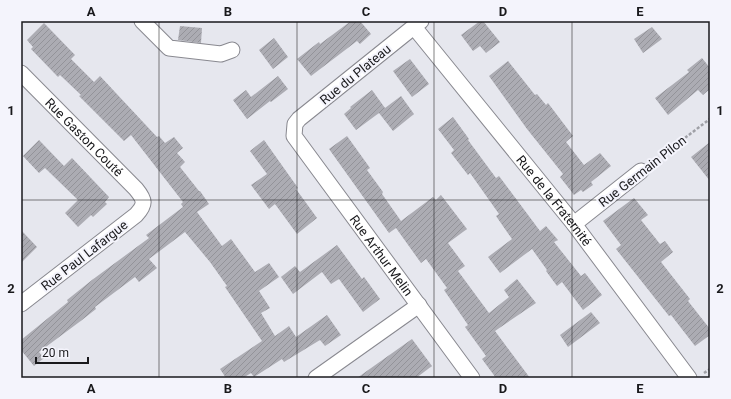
<svg xmlns="http://www.w3.org/2000/svg" width="731" height="399" viewBox="0 0 731 399" font-family="Roboto,sans-serif">
	<style>
		.building { fill: url(#building-hatch) }
		.lines { fill: none; stroke-linecap: round; stroke-linejoin: round }
		.minor-casing { stroke: #898990; stroke-width: 17 }
		.path { stroke: #9fa0a6; stroke-width: 2.5; stroke-dasharray: 3 2; stroke-linecap: butt }
		.minor { stroke: #fff; stroke-width: 15 }
		.grid { fill: none; stroke: #19191c; stroke-width: 1; stroke-opacity: 0.55 }
		.labels { text-anchor: middle; stroke-width: 4; stroke-linejoin: round; paint-order: stroke }
		.street-label { font-size: 13px; fill: #19191c; stroke: #f4f4fc }
		.neatline { fill: none; stroke: #19191c; stroke-width: 1.5 }
		.grid-label { font-size: 13px; text-anchor: middle; font-weight: bold; fill: #19191c }
	</style>
	<defs>
		<pattern id="building-hatch" width="6" height="6" patternUnits="userSpaceOnUse"><rect width="6" height="6" fill="#acacb3"/><path d="M-1 1l2-2M0 6l6-6M5 7l2-2" fill="none" stroke="#939399"/></pattern>
	</defs>
	<rect width="100%" height="100%" fill="#e6e7ee"/>
	<!-- building -->
	<g class="building">
		<path d="M351 21H360L371 34 360 44 357 41 311 76 297 59 319 42 320 44Z"/>
		<path d="M480 21H483L500 42 486 53 480 46 473 51 461 35Z"/>
		<path d="M44 23 75 55 71 59 94 82 100 76 157 137 159 136 165 143 174 137 183 148 177 153 185 162 180 167 199 191H200L209 204 197 212 222 246 231 239 255 272 269 263 279 277 259 291 270 308 261 313 275 336 289 326 296 337 327 315 341 335 325 346 320 340 284 362 282 359 254 377 251 373 243 378H226L220 369 262 341 225 287 227 286 210 262 185 232 149 259 157 268 139 282 135 277 95 307 96 309 82 320 39 352 44 358 34 366 21 350V340L68 302 67 300 92 280 149 238 146 235 183 207 181 204 183 202 131 135 124 141 79 96 81 95 60 75 58 77 31 49 33 47 27 40Z"/>
		<path d="M180 26 202 28 201 43 178 40Z"/>
		<path d="M652 27 662 39 643 53 634 39Z"/>
		<path d="M274 38 288 57 273 69 259 50Z"/>
		<path d="M702 58 710 68V89L703 95 698 90 668 115 655 98 689 72 687 70Z"/>
		<path d="M410 59 429 84 412 97 393 71Z"/>
		<path d="M508 61 535 95 537 94 546 105 548 103 573 136 566 142 584 165 600 153 611 166 591 182 593 185 583 192 581 190 574 195 571 191 560 177 563 174 527 129 489 76Z"/>
		<path d="M278 76 288 89 271 102 270 101 247 119 233 100 246 90 251 97Z"/>
		<path d="M372 90 385 108 401 96 414 114 393 131 379 113 356 130 344 114 351 108 350 107Z"/>
		<path d="M453 117 469 139 468 140 496 178 499 176 540 231 546 226 558 240 554 242 581 276 585 273 602 295 583 310 562 282 557 286 546 271 547 270 532 249 500 273 488 257 512 239 496 216 499 214 470 173 468 175 451 153 454 150 438 129Z"/>
		<path d="M347 136 370 168 367 170 383 192 382 194 401 221 433 197 436 200 441 195 467 229 448 243 465 266 458 271 489 313 509 297 504 290 517 279 536 303 495 331 530 378H496L482 359 486 356 465 327 468 325 444 290 447 288 426 259 421 263 396 228 389 233 329 149Z"/>
		<path d="M39 140 64 166 72 158 109 197 105 202 107 204 93 217 91 215 78 227 65 213 78 200 45 168 39 173 23 156Z"/>
		<path d="M264 140 298 188 296 189 317 218 297 234 275 204 269 209 251 185 267 174 250 151Z"/>
		<path d="M710 142V181L691 157Z"/>
		<path d="M634 198 648 215 641 220 660 244 665 241 673 252 661 262 690 299 688 301 710 329V335L695 346 671 315 669 316 616 249 621 245 603 221Z"/>
		<path d="M21 230 37 247 21 263Z"/>
		<path d="M337 245 362 279 364 277 380 299 363 312 339 279 331 284 322 272 293 294 281 277 295 266 300 272Z"/>
		<path d="M591 312 600 323 568 347 560 335Z"/>
		<path d="M412 339 432 366 416 378H357Z"/>
	</g>
	<g class="lines">
		<defs>
			<g id="minor">
				<path d="M142 21 169 48 221 54 232 50"/>
				<path id="s1" d="M421 21 299 119 295 124 294 136 472 378"/>
				<path id="s2" d="M414 27 574 224 689 378"/>
				<path id="s3" d="M21 73 136 189C145 200 146 204 136 215L21 304"/>
				<path d="M574 224 641 171"/>
				<path d="M316 378 419 305"/>
			</g>
		</defs>
		<!-- minor casing -->
		<use href="#minor" class="minor-casing"/>
		<!-- path -->
		<g class="path">
			<path d="M653 162 710 119"/>
			<path d="M704 373 710 369"/>
		</g>
		<!-- minor -->
		<use href="#minor" class="minor"/>
	</g>
	<!-- grid -->
	<path class="grid" d="M159 21V378M297 21V378M434 21V378M572 21V378M21 200H710"/>
	<g class="labels">
		<!-- street labels -->
		<g class="street-label">
			<text transform="translate(355 74) rotate(-39)" y="5">Rue du Plateau</text>
			<text dy="5" stroke="none"><textPath href="#s3" startOffset="90">Rue Gaston Couté</textPath></text>
			<text transform="translate(642 171) rotate(-38)" y="5">Rue Germain Pilon</text>
			<text dy="5" stroke="none"><textPath href="#s2" startOffset="223">Rue de la Fraternité</textPath></text>
			<text transform="translate(84 255) rotate(-38)" y="5">Rue Paul Lafargue</text>
			<text dy="5" stroke="none"><textPath href="#s1" startOffset="323">Rue Arthur Melin</textPath></text>
		</g>
	</g>
	<!-- border -->
	<rect width="731" height="399" fill="none" stroke="#f4f4fc" stroke-width="44"/>
	<!-- scale -->
	<path d="M36 357v6h52v-6" fill="none" stroke="#19191c" stroke-width="2"/>
	<text x="42" y="357" font-size="12" fill="#19191c" stroke="#f4f4fc" stroke-width="3" paint-order="stroke">20 m</text>
	<rect x="22" y="22" width="687" height="355" class="neatline"/>
	<g class="grid-label">
		<text x="91" y="16">A</text>
		<text x="228" y="16">B</text>
		<text x="366" y="16">C</text>
		<text x="503" y="16">D</text>
		<text x="640" y="16">E</text>
		<text x="11" y="115">1</text>
		<text x="720" y="115">1</text>
		<text x="11" y="293">2</text>
		<text x="720" y="293">2</text>
		<text x="91" y="393">A</text>
		<text x="228" y="393">B</text>
		<text x="366" y="393">C</text>
		<text x="503" y="393">D</text>
		<text x="640" y="393">E</text>
	</g>
</svg>
